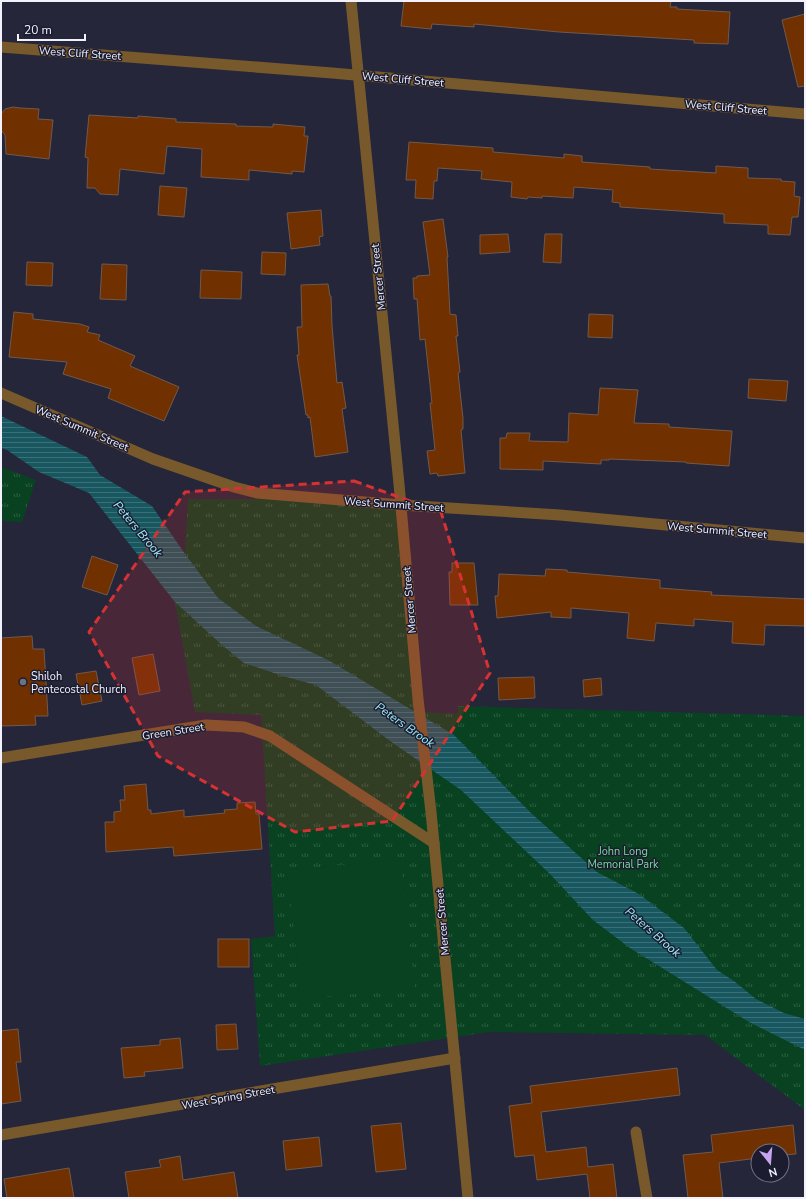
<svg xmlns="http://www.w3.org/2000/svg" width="806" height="1199" viewBox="0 0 806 1199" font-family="'Nunito Sans',sans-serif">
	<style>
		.park { fill: url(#park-tufts) }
		.garden { fill: #084221 }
		.water { fill: url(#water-rules) }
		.building { fill: #703000; stroke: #71594c }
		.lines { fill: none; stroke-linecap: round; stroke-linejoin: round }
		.service { stroke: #78592c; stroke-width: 11 }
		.minor { stroke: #78592c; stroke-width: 11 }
		.marked { fill: #d73233; fill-opacity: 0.2; stroke: #d73233; stroke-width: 3; stroke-dasharray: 8 5; stroke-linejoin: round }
		.worship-dot { fill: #6b7280; stroke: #1c1c30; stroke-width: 1.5 }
		.labels { text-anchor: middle; stroke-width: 3; stroke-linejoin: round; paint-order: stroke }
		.street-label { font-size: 11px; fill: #f1f2fe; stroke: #1c1c30 }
		.poi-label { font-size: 11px; fill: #f1f2fe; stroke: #1c1c30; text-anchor: start }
		.park-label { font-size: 11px; fill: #77db98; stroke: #1c1c30 }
		.water-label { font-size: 12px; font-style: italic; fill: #9ceefa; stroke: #1c1c30 }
	</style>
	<defs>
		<pattern id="park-tufts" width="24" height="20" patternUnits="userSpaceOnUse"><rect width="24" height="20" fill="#084221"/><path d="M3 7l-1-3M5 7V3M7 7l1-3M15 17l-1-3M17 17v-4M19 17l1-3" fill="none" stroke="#2c5e42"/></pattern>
		<pattern id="water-rules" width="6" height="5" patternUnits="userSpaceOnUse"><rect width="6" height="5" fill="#18575f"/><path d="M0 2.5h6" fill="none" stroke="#3a7077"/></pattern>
	</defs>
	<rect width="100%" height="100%" fill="#25263a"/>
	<!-- park -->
	<g class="park">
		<path d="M1 467 36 480 22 522 1 521Z"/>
		<path d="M188 499H399L423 712 458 714V706L805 716V1110L705 1035 489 1032 260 1066 251 939 275 936 261 715 195 712 175 602 185 554Z"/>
	</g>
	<!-- garden -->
	<path class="garden" d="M400 860 415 988 300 999 295 937 286 870Z"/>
	<!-- water -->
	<path class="water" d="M1 416 87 457 100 475 152 506 185 554 218 598 256 626 328 660 454 735 531 813 597 872 639 894 684 928 717 970 734 981 756 999 784 1013 805 1019V1050L749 1022 630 948 593 920 550 874 461 790 390 741 316 685 283 676 244 663 222 645 175 602 89 493 39 472 7 450 1 448Z"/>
	<!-- building -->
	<g class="building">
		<path d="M404 1H671L670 7H677V9L730 12 728 44 694 43V40L559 32 474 24V27L432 24 431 29 401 26Z"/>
		<path d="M805 14V86L798 87 782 20Z"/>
		<path d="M13 107 20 108 39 109 38 119 53 120 49 159 6 154 5 135 1 130V114L5 109Z"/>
		<path d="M89 115 138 118V116L176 119V122L236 124V126L273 127V124L305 127 304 136H308L304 172 292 171V174L249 170V180L201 177 202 149 167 146 164 174 120 169 118 195 100 194 95 188H87L88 158 85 157Z"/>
		<path d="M409 142 493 148V152L564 158V154L582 156V162L650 167V169L716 173V166L748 168V178L781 179V181L795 182 794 196 800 197 798 217H792L790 235 768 234V225L724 223V214L620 207V203L612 202 613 190 574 187 573 198 542 196V198L528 197 527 199 511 197 512 182 481 179 482 171 438 168 437 181H434L433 199 415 198 416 180H406Z"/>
		<path d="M160 186 187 188 184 217 158 215Z"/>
		<path d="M321 210 323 236 319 237 320 245 291 249 287 213Z"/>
		<path d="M443 219 448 257H447L450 314 456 315 458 336H456L460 372 458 373 463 418V429L461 430 465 473 438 476 437 473 430 474 427 451 435 450 430 403H432L425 339 420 340 417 299H414L413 278H417V276L430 275 423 222Z"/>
		<path d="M508 234 510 252 480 254V235Z"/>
		<path d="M545 234H562L561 263 543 262Z"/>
		<path d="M262 252 286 253 285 275 261 274Z"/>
		<path d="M27 262 53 263 52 286 26 285Z"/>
		<path d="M102 264 127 265 126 300 100 299Z"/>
		<path d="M201 270 242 272 241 299 200 298Z"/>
		<path d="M328 284 330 296H331L332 326 337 383 342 382 346 408 342 409 348 452 315 457 310 417 308 418V415H306L297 355H299L297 327H302L301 285Z"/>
		<path d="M14 312 33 314V319L80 324 89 327 87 332 100 335 98 340 135 356 130 366 179 387 164 421 108 398 111 389 63 374 67 362 9 357Z"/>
		<path d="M589 314 613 315 612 338 588 337Z"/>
		<path d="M749 379 788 381 786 401 748 398Z"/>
		<path d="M600 388 638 390 634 423 669 424V427L732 431 729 466 686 463V462L609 459V460H601V464L543 461V470L500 469V438H506L507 433H530L529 441 568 442 569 413 598 415Z"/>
		<path d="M92 556 118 565 107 595 82 587Z"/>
		<path d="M452 563H474L478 605H450L449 572H452Z"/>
		<path d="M546 569 567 570V572L660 580V588L712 592 711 595 805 599V626L765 625 764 645 732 643 733 622 694 619V626L656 623 654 641 627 638 629 613 571 608V618L551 617V612L497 618 495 596H498L499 574 545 576Z"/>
		<path d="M32 636 33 649H44L48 716H35L36 725 1 726V638Z"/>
		<path d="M153 654 160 691 139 695 132 658Z"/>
		<path d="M96 671 102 701 82 705 76 674Z"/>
		<path d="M534 677 535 698 499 700 498 678Z"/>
		<path d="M601 678 602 695 584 697 583 680Z"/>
		<path d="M146 784 148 810H151V814L184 810V817L225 813 224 810 237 809V803L255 802 256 814H259L262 849 174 856 173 847 106 852 105 822H114V812L121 811 120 800H125L124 786Z"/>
		<rect x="218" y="939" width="31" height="28"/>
		<path d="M236 1024 238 1049 217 1050 216 1025Z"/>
		<path d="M18 1029 21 1062H16L21 1101 1 1104V1031Z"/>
		<path d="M180 1038 183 1068 144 1072 145 1076 124 1078 121 1048 160 1045V1040Z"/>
		<path d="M677 1068 680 1095 541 1112 546 1152 586 1147 588 1167 613 1164 617 1198H590L587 1174 537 1180 534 1155 515 1157 509 1106 532 1103 530 1086Z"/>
		<path d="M401 1123 406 1169 376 1172 371 1126Z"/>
		<path d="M793 1125 796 1154 782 1155V1151H758V1158L719 1163 723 1198H688L683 1155 713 1152 711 1135Z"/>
		<path d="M319 1137 322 1166 286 1170 283 1141Z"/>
		<path d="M180 1156 183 1180 234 1172 238 1198H129L125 1172 161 1167 159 1160Z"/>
		<path d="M69 1168 74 1198H7L4 1179Z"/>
	</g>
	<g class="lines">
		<!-- service -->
		<path class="service" d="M636 1132 647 1198"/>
		<!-- minor -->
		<g class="minor">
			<path d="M351 1 399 484 418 699 431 812 468 1198"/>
			<path d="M1 47 332 73 805 114"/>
			<path d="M1 393 153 459 234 487 257 493 401 505 560 515 805 538"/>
			<path d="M1 758 206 725 244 727 270 736 434 843"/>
			<path d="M1 1135 455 1058"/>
		</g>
	</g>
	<!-- marked area -->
	<path class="marked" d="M354 481 441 512 490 673 392 821 295 832 158 756 89 632 185 492Z"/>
	<!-- markers -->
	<circle class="worship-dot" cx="23" cy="682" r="4"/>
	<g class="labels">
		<!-- street labels -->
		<g class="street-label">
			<text transform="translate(80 53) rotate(4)" y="4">West Cliff Street</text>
			<text transform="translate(403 79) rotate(5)" y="4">West Cliff Street</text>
			<text transform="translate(726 107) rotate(5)" y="4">West Cliff Street</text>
			<text transform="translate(378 277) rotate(-96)" y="4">Mercer Street</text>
			<text transform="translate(82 428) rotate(23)" y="4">West Summit Street</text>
			<text transform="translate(394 504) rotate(4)" y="4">West Summit Street</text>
			<text transform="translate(717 530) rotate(5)" y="4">West Summit Street</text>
			<text transform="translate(409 600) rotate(-95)" y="4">Mercer Street</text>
			<text transform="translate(173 731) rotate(-9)" y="4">Green Street</text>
			<text transform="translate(442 922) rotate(-95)" y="4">Mercer Street</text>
			<text transform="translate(228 1097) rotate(-10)" y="4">West Spring Street</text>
		</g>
		<!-- poi labels -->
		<g class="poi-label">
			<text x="31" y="680">Shiloh<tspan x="31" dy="13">Pentecostal Church</tspan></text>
		</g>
		<!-- park labels -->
		<g class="park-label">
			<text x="623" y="855">John Long<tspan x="623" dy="13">Memorial Park</tspan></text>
		</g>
		<!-- water labels -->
		<g class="water-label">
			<text transform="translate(138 529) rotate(50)" y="4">Peters Brook</text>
			<text transform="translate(405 725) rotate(35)" y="4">Peters Brook</text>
			<text transform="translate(653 932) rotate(41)" y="4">Peters Brook</text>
		</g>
	</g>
	<!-- border -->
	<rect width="806" height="1199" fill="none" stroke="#f1f2fe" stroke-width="4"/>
	<!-- north arrow -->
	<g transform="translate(770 1163) rotate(163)"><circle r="19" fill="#1c1c30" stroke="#717282"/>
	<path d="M0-3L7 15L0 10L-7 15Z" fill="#c7a6ef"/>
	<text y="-6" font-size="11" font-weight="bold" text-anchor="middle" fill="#f1f2fe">N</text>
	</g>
	<!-- scale -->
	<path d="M18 34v6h67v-6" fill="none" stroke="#f1f2fe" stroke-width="2"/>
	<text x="24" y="34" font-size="12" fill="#f1f2fe" stroke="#1c1c30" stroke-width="3" paint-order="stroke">20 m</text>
</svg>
